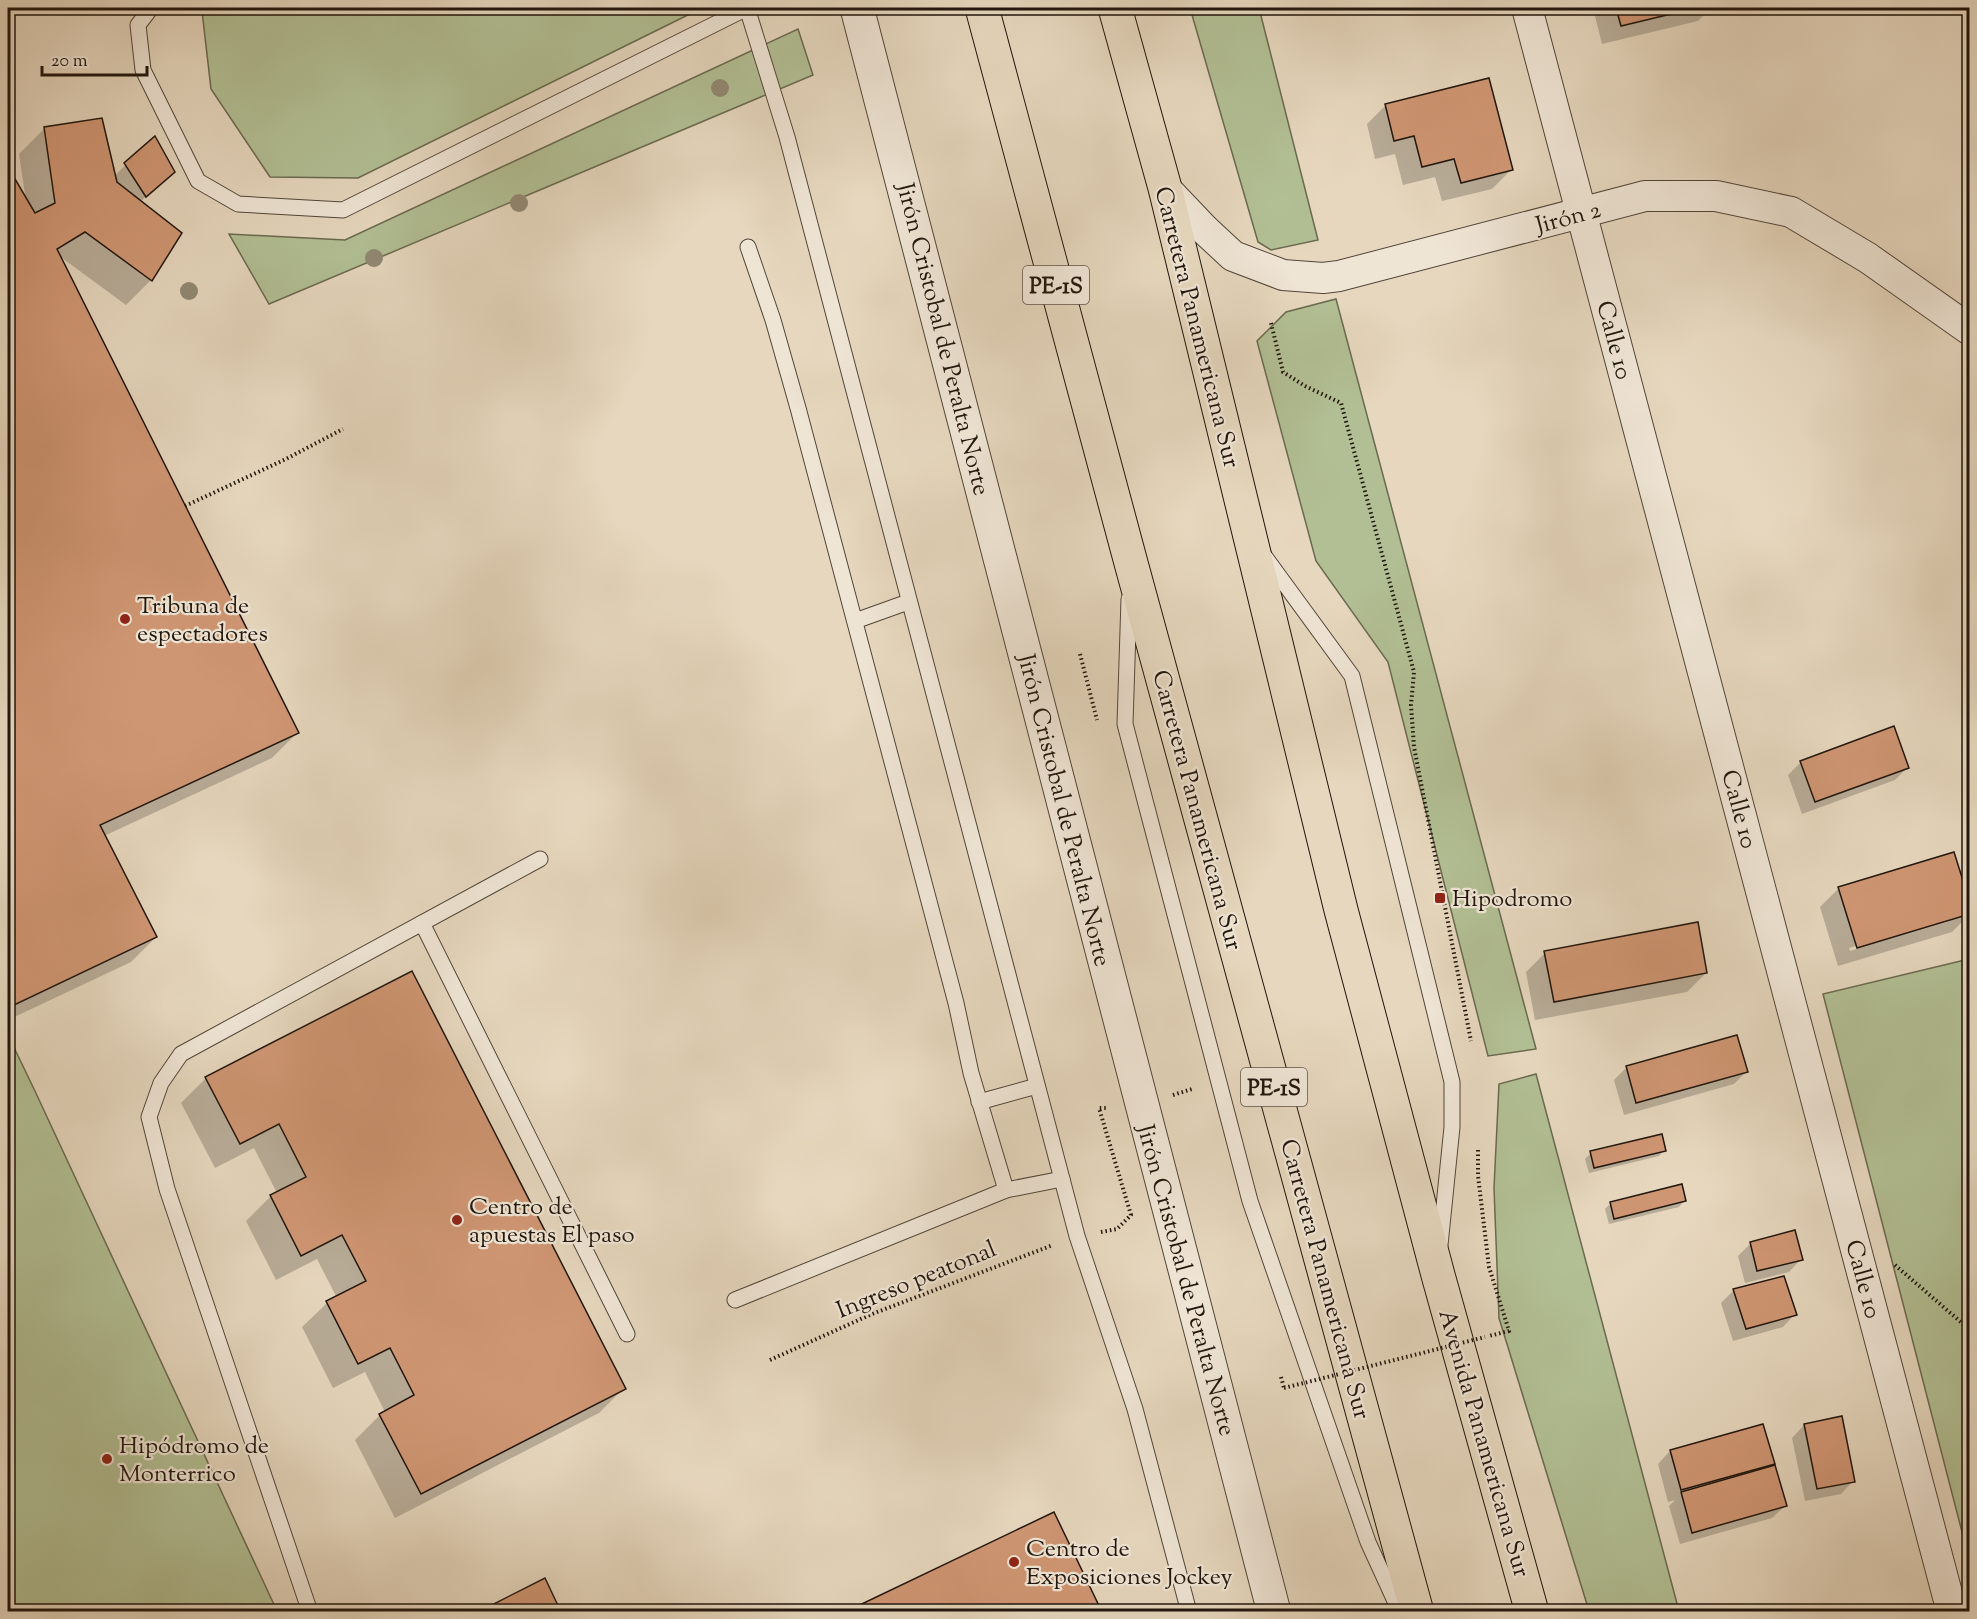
<svg xmlns="http://www.w3.org/2000/svg" width="1977" height="1619" viewBox="0 0 1977 1619" font-family="'Sorts Mill Goudy',serif">
	<style>
		.green { fill: #b2bf94; stroke: #6a6a50; stroke-width: 1.5 }
		.shadow { fill: #0003; fill-rule: evenodd }
		.building { fill: #cf9673; stroke: #21160d; stroke-width: 1.5 }
		.lines { fill: none; stroke-linecap: round; stroke-linejoin: round }
		.service-casing { stroke: #524639; stroke-width: 17 }
		.minor-casing { stroke: #524639; stroke-width: 32 }
		.tertiary-casing { stroke: #524639; stroke-width: 35 }
		.motorway-casing { stroke: #21160d; stroke-width: 35 }
		.path { stroke: #21160d; stroke-width: 4; stroke-dasharray: 1.5 3; stroke-linecap: butt }
		.service { stroke: #efe5d5; stroke-width: 15 }
		.minor { stroke: #efe5d5; stroke-width: 30 }
		.tertiary { stroke: #efe5d5; stroke-width: 33 }
		.motorway { stroke: #e6d7be; stroke-width: 33 }
		.path-bridge { stroke: #21160d; stroke-width: 4; stroke-dasharray: 1.5 3; stroke-linecap: butt }
		.tree { fill: #918973 }
		.poi-dot { fill: #8f2418; stroke: #efe5d5; stroke-width: 2 }
		.labels { text-anchor: middle; stroke-width: 4.5; stroke-linejoin: round; paint-order: stroke }
		.shield { fill: #efe5d5; stroke: #5f5449; stroke-width: 1.5 }
		.shield-label { font-size: 22px; font-weight: bold; fill: #21160d }
		.street-label { font-size: 24px; fill: #21160d; stroke: #efe5d5 }
		.poi-label { font-size: 24px; fill: #21160d; stroke: #efe5d5; text-anchor: start }
	</style>
	<rect width="100%" height="100%" fill="#e6d7be"/>
	<filter id="stains"><feTurbulence type="fractalNoise" baseFrequency=".00333" numOctaves="4"/><feColorMatrix values="0 0 0 0 .2 0 0 0 0 .09 0 0 0 0 .02 0 0 0 .5 -.17"/></filter>
	<radialGradient id="worn" r=".72"><stop offset=".6" stop-color="#630" stop-opacity="0"/><stop offset="1" stop-color="#630" stop-opacity=".3"/></radialGradient>
	<!-- green -->
	<g class="green">
		<path d="M206 8H702L358 178 270 177 211 89 202 11Z"/>
		<path d="M1190 8H1259L1318 240 1271 250 1258 242Z"/>
		<path d="M798 29 813 75 269 304 229 234 345 240Z"/>
		<path d="M1336 299 1536 1049 1488 1056 1388 662 1316 561 1257 341 1286 312Z"/>
		<path d="M1969 959H1970L1969 1559 1823 994Z"/>
		<path d="M8 1035 34 1089 277 1611H8Z"/>
		<path d="M1536 1074 1679 1611H1589L1499 1318 1494 1188 1499 1084Z"/>
	</g>
	<!-- shadow -->
	<g class="shadow">
		<path d="M1593 8H1711L1698 21 1602 44Z"/>
		<path d="M1386 105 1511 170 1492 189 1442 201 1435 177 1403 185 1395 154 1375 159 1367 124Z"/>
		<path d="M44 129 114 176 154 139 161 184 140 202 151 280 126 305 58 255 297 733 272 758 104 836 156 937 131 962 8 1020V170L26 201 19 154Z"/>
		<path d="M1801 762 1908 767 1895 780 1802 814 1788 775Z"/>
		<path d="M1839 888 1970 914 1952 932 1838 966 1820 907ZM1950 918V921L1850 951 1849 948Z"/>
		<path d="M1545 953 1706 973 1687 992 1535 1020 1526 972Z"/>
		<path d="M412 973 624 1388 599 1413 395 1518 355 1440 380 1415 385 1412 365 1372 333 1388 302 1327 327 1303 337 1298 317 1259 276 1280 246 1221 271 1196 277 1193 254 1148 215 1168 181 1103 206 1078Z"/>
		<path d="M1627 1067 1747 1071 1734 1084 1624 1115 1614 1080Z"/>
		<path d="M1664 1150 1659 1156 1589 1173 1585 1159 1591 1153Z"/>
		<path d="M1684 1201 1679 1207 1609 1224 1605 1209 1611 1203Z"/>
		<path d="M1751 1243 1801 1259 1789 1272 1745 1283 1738 1256Z"/>
		<path d="M1783 1277 1795 1314 1783 1327 1733 1341 1721 1303 1733 1291Z"/>
		<path d="M1840 1418 1853 1481 1841 1494 1805 1501 1792 1438 1804 1425Z"/>
		<path d="M1762 1426 1785 1506 1772 1518 1680 1544 1669 1506 1675 1500 1668 1502 1658 1464 1670 1451Z"/>
	</g>
	<!-- building -->
	<g class="building">
		<path d="M1616 8H1696L1621 26Z"/>
		<path d="M1489 78 1513 170 1461 183 1454 159 1422 167 1414 136 1394 141 1385 104Z"/>
		<path d="M102 118 117 182 182 233 152 281 85 232 57 249 299 733 100 825 157 937 12 1006 8 996V167L35 213 55 203 44 127Z"/>
		<path d="M155 136 175 172 146 197 124 163Z"/>
		<path d="M1894 726 1909 768 1815 802 1800 761Z"/>
		<path d="M1954 852 1970 903V914L1857 948 1838 887Z"/>
		<path d="M1698 922 1707 973 1554 1002 1544 951Z"/>
		<path d="M412 971 626 1389 421 1494 379 1414 414 1395 390 1348 358 1364 326 1301 366 1281 342 1235 301 1256 270 1195 306 1177 279 1124 240 1144 205 1077Z"/>
		<path d="M1737 1035 1748 1072 1636 1103 1626 1066Z"/>
		<path d="M1662 1134 1666 1151 1594 1168 1590 1151Z"/>
		<path d="M1682 1184 1686 1201 1614 1219 1610 1202Z"/>
		<path d="M1795 1230 1803 1260 1757 1271 1750 1242Z"/>
		<path d="M1784 1276 1797 1315 1746 1329 1733 1289Z"/>
		<path d="M1842 1416 1855 1482 1817 1489 1804 1424Z"/>
		<path d="M1763 1424 1775 1464 1681 1490 1670 1450Z"/>
		<path d="M1775 1465 1787 1506 1692 1533 1681 1492Z"/>
		<path d="M1054 1512 1102 1612H845Z"/>
		<path d="M545 1578 561 1612H478Z"/>
	</g>
	<g class="lines">
		<defs>
			<g id="service">
				<path d="M151 8 138 25 143 70 198 181 238 204 343 210 747 8 787 137 1077 1236 1135 1409 1189 1612"/>
				<path d="M1265 557 1352 676 1452 1082V1127L1440 1245"/>
				<path d="M1129 599 1125 724 1250 1201 1368 1542 1400 1612"/>
				<path d="M855 621 908 602"/>
				<path d="M422 923 627 1334"/>
				<path d="M979 1102 1037 1086"/>
				<path d="M1006 1190 1062 1179"/>
				<path d="M735 1300 1006 1190 971 1073 956 1003 798 408 773 320 748 247"/>
				<path d="M310 1612 167 1189 149 1117 161 1083 181 1054 540 859"/>
			</g>
			<g id="minor">
				<path d="M1527 8 1952 1612"/>
				<path d="M1165 188 1205 230 1233 256 1283 275 1323 278 1339 276 1645 196H1716L1791 212 1868 258 1970 330"/>
			</g>
			<path id="tertiary" d="M857 8 1274 1612"/>
			<g id="motorway">
				<path d="M982 8 1131 563 1417 1612"/>
				<path d="M1115 8 1165 188 1341 910 1438 1275 1532 1612"/>
			</g>
		</defs>
		<!-- service casing -->
		<use href="#service" class="service-casing"/>
		<!-- minor casing -->
		<use href="#minor" class="minor-casing"/>
		<!-- tertiary casing -->
		<use href="#tertiary" class="tertiary-casing"/>
		<!-- motorway casing -->
		<use href="#motorway" class="motorway-casing"/>
		<!-- path -->
		<g class="path">
			<path d="M1271 323 1283 372 1305 386 1341 403 1414 672 1411 705 1414 747 1471 1041"/>
			<path d="M185 506 286 459 343 429"/>
			<path d="M1080 654 1097 720"/>
			<path d="M1173 1095 1192 1089"/>
			<path d="M1478 1150V1176L1489 1267 1509 1331 1489 1336"/>
			<path d="M1101 1232 1117 1229 1131 1215 1099 1108H1107"/>
			<path d="M1895 1265 1970 1330"/>
			<path d="M770 1360 872 1314 1053 1245"/>
			<path d="M1281 1377 1284 1388"/>
		</g>
		<!-- service -->
		<use href="#service" class="service"/>
		<!-- minor -->
		<use href="#minor" class="minor"/>
		<!-- tertiary -->
		<use href="#tertiary" class="tertiary"/>
		<!-- motorway -->
		<use href="#motorway" class="motorway"/>
		<!-- path-bridge -->
		<path class="path-bridge" d="M1284 1388 1485 1337"/>
	</g>
	<!-- trees -->
	<g class="tree">
		<circle cx="720" cy="88" r="9"/>
		<circle cx="519" cy="203" r="9"/>
		<circle cx="374" cy="258" r="9"/>
		<circle cx="189" cy="291" r="9"/>
	</g>
	<!-- markers -->
	<g class="poi-dot">
		<circle cx="125" cy="619" r="6"/>
		<rect x="1434" y="892" width="12" height="12" rx="3"/>
		<circle cx="457" cy="1220" r="6"/>
		<circle cx="107" cy="1459" r="6"/>
		<circle cx="1014" cy="1562" r="6"/>
	</g>
	<g class="labels">
		<!-- shield labels -->
		<g class="shield">
			<rect x="1023" y="266" width="66" height="38" rx="4.5"/>
			<rect x="1241" y="1068" width="66" height="38" rx="4.5"/>
		</g>
		<g class="shield-label">
			<text x="1056" y="293">PE-1S</text>
			<text x="1274" y="1095">PE-1S</text>
		</g>
		<!-- street labels -->
		<g class="street-label">
			<text transform="translate(1568 217) rotate(-15)" y="8">Jirón 2</text>
			<text transform="translate(1198 327) rotate(76)" y="8">Carretera Panamericana Sur</text>
			<text transform="translate(944 339) rotate(76)" y="8">Jirón Cristobal de Peralta Norte</text>
			<text transform="translate(1615 340) rotate(75)" y="8">Calle 10</text>
			<text transform="translate(1740 809) rotate(75)" y="8">Calle 10</text>
			<text transform="translate(1065 810) rotate(76)" y="8">Jirón Cristobal de Peralta Norte</text>
			<text transform="translate(1198 810) rotate(75)" y="8">Carretera Panamericana Sur</text>
			<text transform="translate(916 1279) rotate(-22)" y="8">Ingreso peatonal</text>
			<text transform="translate(1326 1279) rotate(75)" y="8">Carretera Panamericana Sur</text>
			<text transform="translate(1864 1279) rotate(75)" y="8">Calle 10</text>
			<text transform="translate(1187 1280) rotate(75)" y="8">Jirón Cristobal de Peralta Norte</text>
			<text transform="translate(1485 1443) rotate(74)" y="8">Avenida Panamericana Sur</text>
		</g>
		<!-- poi labels -->
		<g class="poi-label">
			<text x="137" y="613">Tribuna de<tspan x="137" dy="28">espectadores</tspan></text>
			<text x="1452" y="906">Hipodromo</text>
			<text x="469" y="1214">Centro de<tspan x="469" dy="28">apuestas El paso</tspan></text>
			<text x="119" y="1453">Hipódromo de<tspan x="119" dy="28">Monterrico</tspan></text>
			<text x="1026" y="1556">Centro de<tspan x="1026" dy="28">Exposiciones Jockey</tspan></text>
		</g>
	</g>
	<!-- margin -->
	<rect width="1977" height="1619" fill="none" stroke="#e6d7be" stroke-width="30"/>
	<rect x="9" y="9" width="1959" height="1601" fill="none" stroke="#21160d" stroke-width="3"/>
	<rect x="15" y="15" width="1947" height="1589" fill="none" stroke="#21160d" stroke-width="1.5"/>
	<!-- scale -->
	<path d="M42 66v9h105v-9" fill="none" stroke="#21160d" stroke-width="3"/>
	<text x="51" y="66" font-size="18" fill="#21160d" stroke="#efe5d5" stroke-width="4.5" paint-order="stroke">20 m</text>
	<rect width="100%" height="100%" filter="url(#stains)"/>
	<rect width="100%" height="100%" fill="url(#worn)"/>
</svg>
